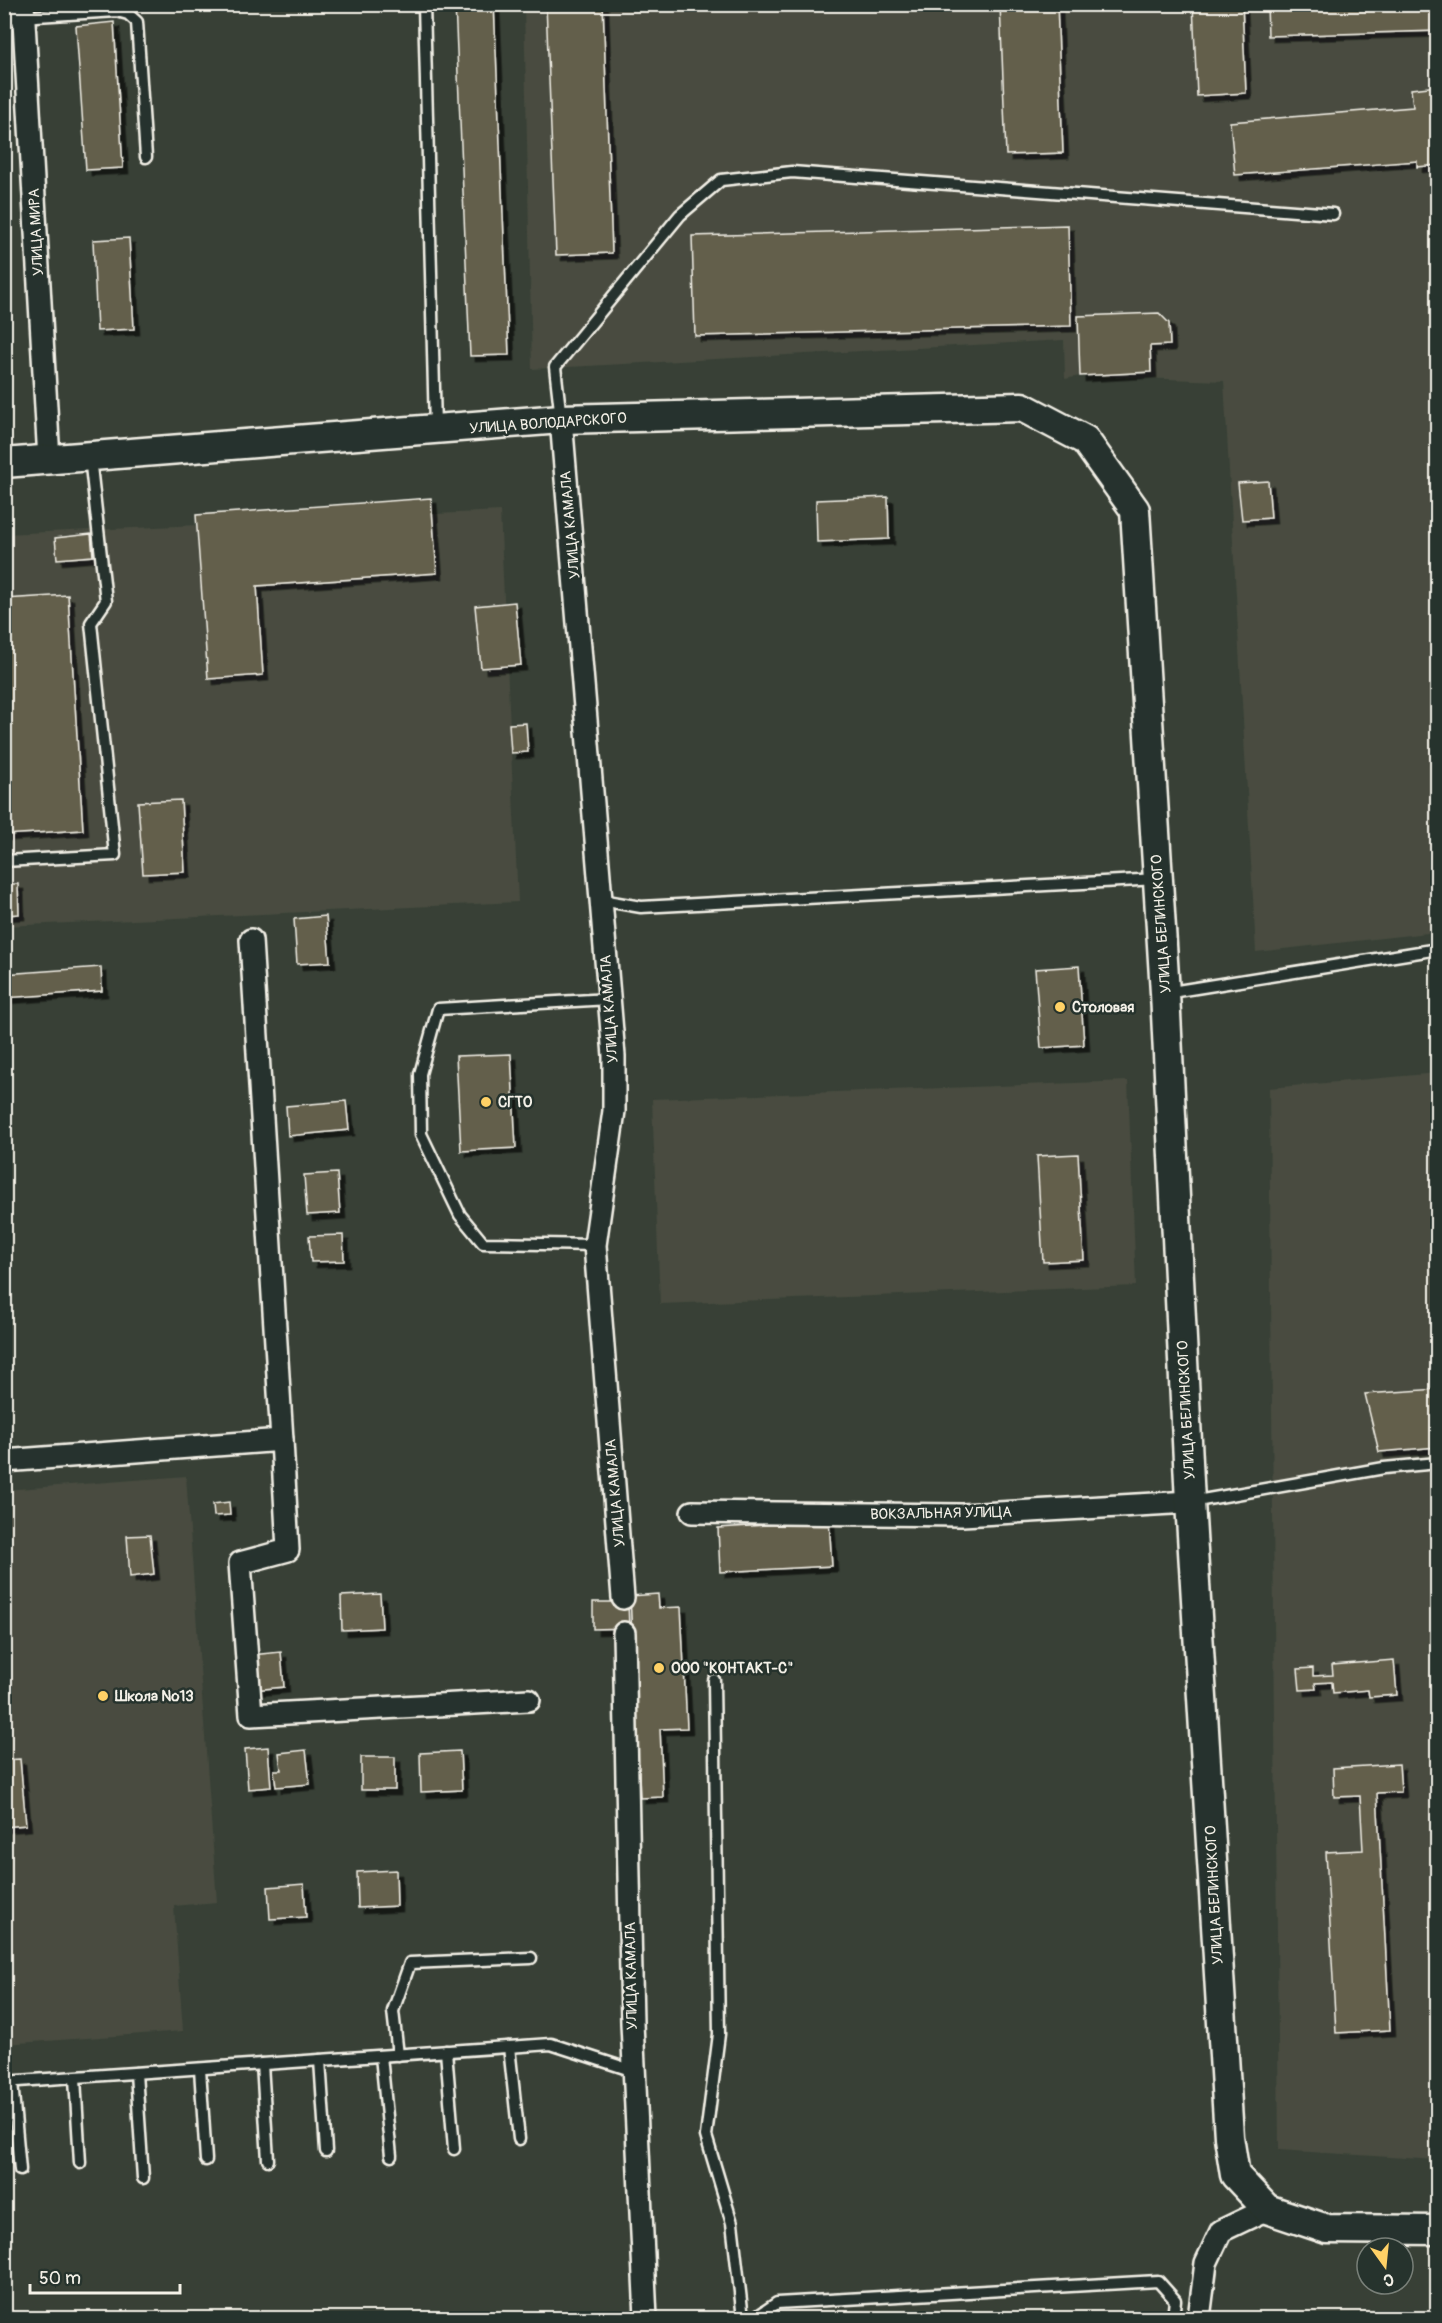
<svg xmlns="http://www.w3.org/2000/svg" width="1442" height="2323" viewBox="0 0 1442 2323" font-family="Pangolin,sans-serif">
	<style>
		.built { fill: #484c40 }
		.building { fill: #635e4c; stroke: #f4f1e8; stroke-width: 1.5; filter: url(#shadow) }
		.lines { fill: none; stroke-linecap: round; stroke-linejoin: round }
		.lane-casing { stroke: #f4f1e8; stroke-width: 15 }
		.street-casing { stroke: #f4f1e8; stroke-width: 26 }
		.secondary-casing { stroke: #f4f1e8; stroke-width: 33 }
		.lane { stroke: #26332d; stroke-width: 10 }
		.street { stroke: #26332d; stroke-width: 21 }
		.secondary { stroke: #26332d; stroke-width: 28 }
		.poi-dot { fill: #ffd166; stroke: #26332d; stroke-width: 2 }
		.labels { text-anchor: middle; stroke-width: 5; stroke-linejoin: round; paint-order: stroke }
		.street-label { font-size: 15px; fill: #f4f1e8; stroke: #26332d }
		.poi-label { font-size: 15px; font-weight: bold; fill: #f4f1e8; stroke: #26332d; text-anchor: start }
	</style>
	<defs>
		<filter id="shadow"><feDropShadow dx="5.5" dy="5.5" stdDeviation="0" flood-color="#0009"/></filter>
	</defs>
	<rect width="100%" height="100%" fill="#384036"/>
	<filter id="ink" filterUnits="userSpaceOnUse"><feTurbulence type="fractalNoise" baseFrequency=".0167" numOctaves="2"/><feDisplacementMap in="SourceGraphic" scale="12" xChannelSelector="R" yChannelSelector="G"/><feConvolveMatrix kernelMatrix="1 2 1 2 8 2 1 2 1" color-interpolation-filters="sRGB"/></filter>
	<g filter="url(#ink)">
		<!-- built -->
		<g class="built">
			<path d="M524 5H1437V932L1256 952 1224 381 1080 376 1065 379 1064 340 532 369Z"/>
			<path d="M500 511 518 902 5 926 4 534Z"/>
			<path d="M1437 1073V2160L1279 2150 1269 1088Z"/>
			<path d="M1128 1081 1136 1286 660 1304 652 1099Z"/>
			<path d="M186 1476 217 1902 174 1906 183 2031 5 2044V1490Z"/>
		</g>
		<!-- building -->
		<g class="building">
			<path d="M455 4H494L509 355 470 356Z"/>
			<path d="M546 4H603L612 253 556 255Z"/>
			<path d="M1000 4H1057L1063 153 1006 155Z"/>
			<path d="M1193 4H1242L1246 93 1197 96Z"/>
			<path d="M1267 4H1438V31L1268 36Z"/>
			<path d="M114 22 123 168 86 170 76 26Z"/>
			<path d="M1438 86V165L1417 167V161L1235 175 1230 122 1413 107 1411 89Z"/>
			<path d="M1068 225 1071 326 695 336 692 236Z"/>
			<path d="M129 238 134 329 97 331 93 240Z"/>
			<path d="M1159 313 1169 323 1170 345 1150 346 1151 372 1080 376 1078 316Z"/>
			<path d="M1268 481 1271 518 1242 520 1238 483Z"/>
			<path d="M888 497 889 539 817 542 816 500Z"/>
			<path d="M431 498 437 573 257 586 263 675 208 679 196 515Z"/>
			<path d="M91 534 93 556 57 559 55 538Z"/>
			<path d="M68 595 83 830 4 835V599Z"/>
			<path d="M515 602 521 665 481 668 475 606Z"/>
			<path d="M526 723 528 752 511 753 509 724Z"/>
			<path d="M181 800 185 872 143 874 138 802Z"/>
			<path d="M4 884H18L19 914 4 915Z"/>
			<path d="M326 916 330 962 297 964 294 919Z"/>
			<path d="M1079 966 1084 1045 1041 1048 1035 969Z"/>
			<path d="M101 967 102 991 4 998V974Z"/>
			<path d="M511 1054 516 1148 461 1151 456 1056Z"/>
			<path d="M346 1101 349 1130 288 1136 286 1106Z"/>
			<path d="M1438 1115V1175L1432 1116Z"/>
			<path d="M1078 1154 1084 1260 1043 1262 1037 1156Z"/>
			<path d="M337 1173 340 1213 307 1215 304 1175Z"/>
			<path d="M343 1235 344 1261 311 1262 309 1236Z"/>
			<path d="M1438 1389V1447L1379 1452 1365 1394Z"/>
			<path d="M229 1502 230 1515 214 1516 213 1504Z"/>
			<path d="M829 1521 832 1566 720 1572 718 1528Z"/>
			<path d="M150 1535 154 1574 130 1577 127 1536Z"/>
			<path d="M380 1594 382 1628 342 1630 341 1596Z"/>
			<path d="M658 1594 659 1608 681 1607 687 1728 660 1729 663 1797 640 1798 630 1596Z"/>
			<path d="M593 1602H628L629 1628 593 1629Z"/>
			<path d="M281 1652 284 1687 254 1690 251 1655Z"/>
			<path d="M1394 1660 1397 1695 1369 1697 1368 1690 1333 1693 1332 1682 1315 1683 1316 1689 1300 1690 1298 1669 1313 1668V1676L1333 1675 1332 1665Z"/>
			<path d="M268 1747 271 1787 248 1789 245 1749Z"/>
			<path d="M306 1750 310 1784 276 1787 274 1770H281L279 1753Z"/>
			<path d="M460 1751 462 1790 421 1792 420 1753Z"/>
			<rect x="361" y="1757" width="34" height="33"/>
			<path d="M20 1759 26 1825 4 1827V1760Z"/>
			<path d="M1399 1764 1401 1792 1377 1793 1390 2030 1336 2033 1326 1852 1363 1850 1360 1796 1334 1797 1333 1768Z"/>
			<path d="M396 1870 397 1906 358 1908 357 1872Z"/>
			<path d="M304 1884 306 1917 270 1919 268 1887Z"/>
		</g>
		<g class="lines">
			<defs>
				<g id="lane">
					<path d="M424 4 435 427"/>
					<path d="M4 18 117 11 128 14 137 22 146 157"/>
					<path d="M561 419 555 367 680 215 721 180 792 172 1333 214"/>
					<path d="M4 861 115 855 91 623 106 601 90 457"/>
					<path d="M601 900 641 907 1158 879"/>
					<path d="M1165 993 1438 949"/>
					<path d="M595 1245 483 1243 460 1215 421 1134 420 1074 438 1009 609 999"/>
					<path d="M1191 1502 1384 1468 1438 1463"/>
					<path d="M714 1680 719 2034 706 2136 732 2223 743 2318"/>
					<path d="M509 2047 519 2139"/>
					<path d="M446 2051 454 2149"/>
					<path d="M398 2055 393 2011 410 1963 531 1958"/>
					<path d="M381 2056 391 2156"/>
					<path d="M320 2060 326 2151"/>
					<path d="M262 2064 268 2160"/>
					<path d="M200 2069 206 2160"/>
					<path d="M136 2073 143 2178"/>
					<path d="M75 2078 80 2163"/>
					<path d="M4 2082 551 2044 634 2071"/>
					<path d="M12 2082 20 2170"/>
					<path d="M755 2318 777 2303 1158 2281 1175 2300 1173 2318"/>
				</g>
				<g id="street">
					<path d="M23 4 49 460"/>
					<path d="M561 419 614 1056V1111L595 1245 623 1598"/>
					<path d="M251 940 282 1440"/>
					<path d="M4 1461 282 1440 288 1550 240 1563 251 1715 529 1700"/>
					<path d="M692 1512 962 1515 1190 1502"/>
					<path d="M624 1633 632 2023 646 2318"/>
					<path d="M1199 2318 1206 2263 1221 2231 1267 2209"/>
				</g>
				<path id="secondary" d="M4 463 561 419 1022 407 1085 440 1135 510 1165 993 1190 1502 1229 2137 1235 2175 1267 2209 1327 2229 1438 2230"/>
			</defs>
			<!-- lane casing -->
			<use href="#lane" class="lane-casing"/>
			<!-- street casing -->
			<use href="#street" class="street-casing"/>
			<!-- secondary casing -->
			<use href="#secondary" class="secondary-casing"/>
			<!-- lane -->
			<use href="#lane" class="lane"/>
			<!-- street -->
			<use href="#street" class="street"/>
			<!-- secondary -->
			<use href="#secondary" class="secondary"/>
		</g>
	</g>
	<!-- markers -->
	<g class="poi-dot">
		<circle cx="1060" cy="1007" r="6"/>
		<circle cx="486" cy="1102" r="6"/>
		<circle cx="659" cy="1668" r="6"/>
		<circle cx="103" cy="1696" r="6"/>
	</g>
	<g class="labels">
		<!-- street labels -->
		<g class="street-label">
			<text transform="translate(36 232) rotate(-93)" y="5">УЛИЦА МИРА</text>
			<text transform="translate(548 423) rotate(-4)" y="5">УЛИЦА ВОЛОДАРСКОГО</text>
			<text transform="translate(570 525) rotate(-95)" y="5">УЛИЦА КАМАЛА</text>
			<text transform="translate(1161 924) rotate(-94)" y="5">УЛИЦА БЕЛИНСКОГО</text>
			<text transform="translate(609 1009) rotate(-94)" y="5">УЛИЦА КАМАЛА</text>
			<text transform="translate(1186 1410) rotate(-93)" y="5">УЛИЦА БЕЛИНСКОГО</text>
			<text transform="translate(615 1493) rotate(-95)" y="5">УЛИЦА КАМАЛА</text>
			<text transform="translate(941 1513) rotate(-1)" y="5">ВОКЗАЛЬНАЯ УЛИЦА</text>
			<text transform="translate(1214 1895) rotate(-93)" y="5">УЛИЦА БЕЛИНСКОГО</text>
			<text transform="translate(631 1976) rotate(-91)" y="5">УЛИЦА КАМАЛА</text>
		</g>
		<!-- poi labels -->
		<g class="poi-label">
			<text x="1072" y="1012">Столовая</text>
			<text x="498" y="1107">СГТО</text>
			<text x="671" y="1673">ООО "КОНТАКТ-С"</text>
			<text x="115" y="1701">Школа №13</text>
		</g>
	</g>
	<!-- margin -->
	<rect width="1442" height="2323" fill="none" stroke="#26332d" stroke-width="24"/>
	<rect x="12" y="12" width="1418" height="2299" fill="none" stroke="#f4f1e8" stroke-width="2" filter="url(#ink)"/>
	<!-- north arrow -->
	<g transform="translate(1385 2266) rotate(165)"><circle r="28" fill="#26332d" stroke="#787f78" stroke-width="1.5"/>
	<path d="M0-4.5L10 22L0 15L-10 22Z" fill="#ffd166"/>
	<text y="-9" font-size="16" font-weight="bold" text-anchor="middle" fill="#f4f1e8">С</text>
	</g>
	<!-- scale -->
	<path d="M30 2284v9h150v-9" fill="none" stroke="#f4f1e8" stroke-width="3"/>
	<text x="39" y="2284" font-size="18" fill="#f4f1e8" stroke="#26332d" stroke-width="4.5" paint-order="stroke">50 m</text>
</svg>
